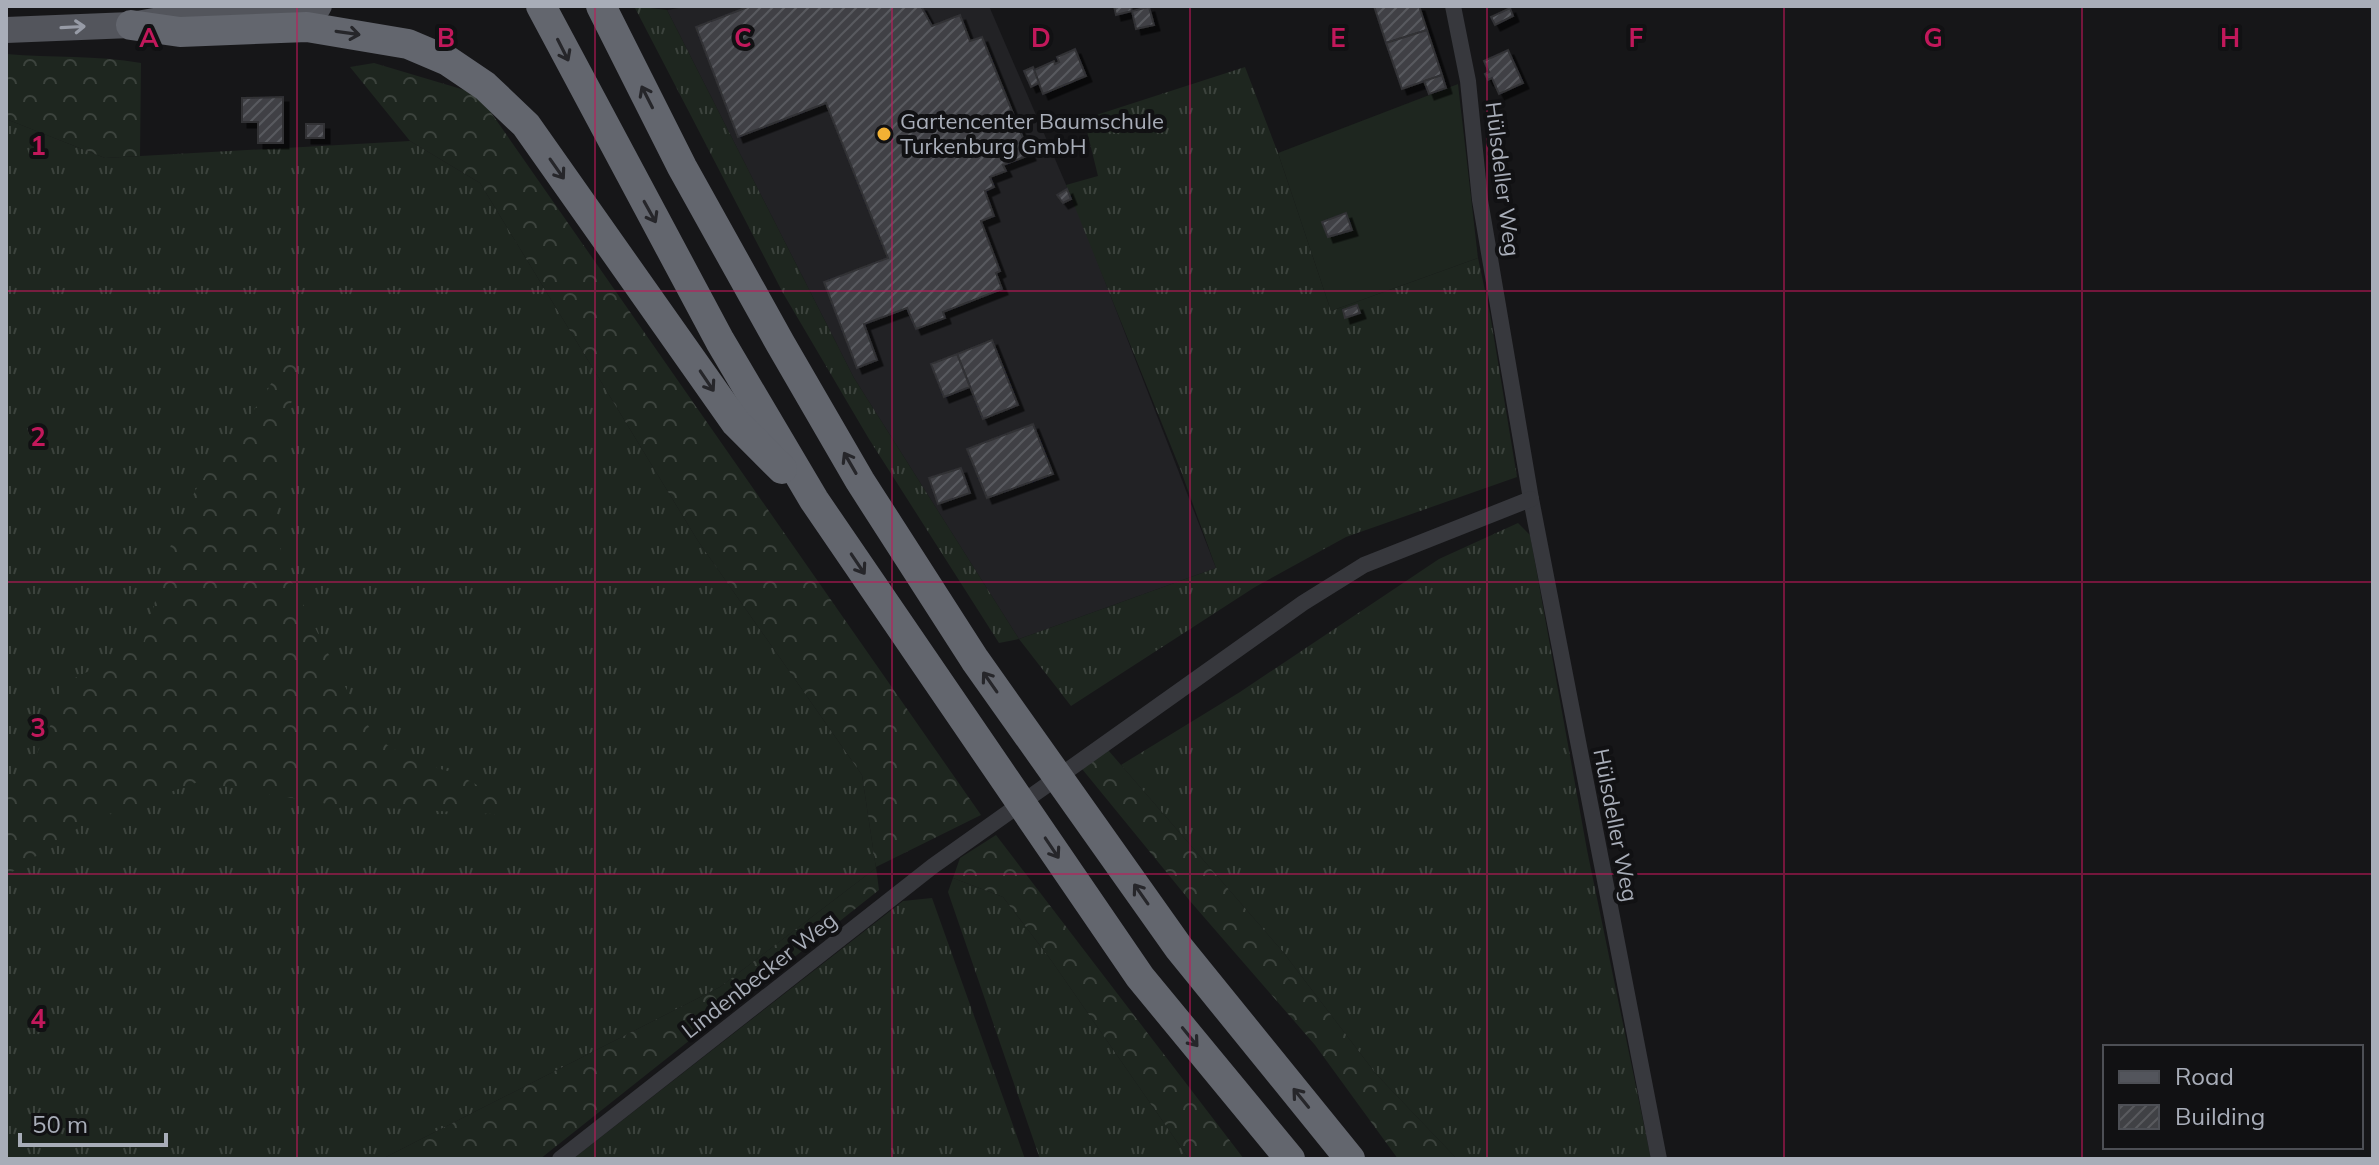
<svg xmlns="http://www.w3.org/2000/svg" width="2379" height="1165" viewBox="0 0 2379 1165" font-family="Mulish,sans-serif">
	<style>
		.built { fill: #222225 }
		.grass { fill: url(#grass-tufts) }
		.forest { fill: url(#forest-crowns) }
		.garden { fill: #1e261f }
		.building { fill: url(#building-hatch); stroke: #303034; stroke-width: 2; filter: url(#shadow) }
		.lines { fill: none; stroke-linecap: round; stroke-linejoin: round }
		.street { stroke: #37383d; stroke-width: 16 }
		.primary { stroke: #53555c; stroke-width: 26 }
		.highway { stroke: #63666e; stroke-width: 30 }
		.oneway { stroke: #979ba6 }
		.oneway2 { stroke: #26262a }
		.grid { fill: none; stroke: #c2185b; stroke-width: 2; stroke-opacity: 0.55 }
		.poi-dot { fill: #f2b134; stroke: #111113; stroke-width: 3 }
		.labels { text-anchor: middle; stroke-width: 8; stroke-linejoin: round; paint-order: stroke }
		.poi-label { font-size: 22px; fill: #a8adb8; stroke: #111113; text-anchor: start }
		.street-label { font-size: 22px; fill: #a8adb8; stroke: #111113 }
		.grid-label { font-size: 26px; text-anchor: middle; font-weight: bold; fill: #c2185b; stroke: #111113; stroke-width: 8; stroke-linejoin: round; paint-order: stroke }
	</style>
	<defs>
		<pattern id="grass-tufts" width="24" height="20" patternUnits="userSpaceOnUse" patternTransform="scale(2)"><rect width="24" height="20" fill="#1e261f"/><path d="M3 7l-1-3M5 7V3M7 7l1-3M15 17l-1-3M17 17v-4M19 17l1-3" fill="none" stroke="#3c433d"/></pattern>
		<pattern id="forest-crowns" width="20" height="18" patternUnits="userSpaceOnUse" patternTransform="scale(2)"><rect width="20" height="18" fill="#1e261f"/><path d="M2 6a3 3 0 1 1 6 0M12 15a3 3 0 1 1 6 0" fill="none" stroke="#3c433d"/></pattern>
		<pattern id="building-hatch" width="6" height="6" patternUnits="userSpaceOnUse" patternTransform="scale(2)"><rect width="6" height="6" fill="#404145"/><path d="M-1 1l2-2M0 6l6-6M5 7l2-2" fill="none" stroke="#595a5e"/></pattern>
		<filter id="shadow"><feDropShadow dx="5.5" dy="5.5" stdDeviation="0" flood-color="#0009"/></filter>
	</defs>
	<rect width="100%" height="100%" fill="#161618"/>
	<!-- built -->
	<path class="built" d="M690 6H989L1080 217 1216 568 1019 639 854 378 667 10Z"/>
	<!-- grass -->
	<g class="grass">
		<path d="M634 6 667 10 854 378 1019 639 1216 568 1181 471 1066 185 1098 176 1084 119 1245 67 1278 153 1331 311 1478 258 1490 314 1517 477 1346 537 1255 587 1071 706 1019 639 999 643 869 439 783 293Z"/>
		<path d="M6 119 105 158 410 141 480 183 698 541 862 775 876 868 720 987 382 1159H6Z"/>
		<path d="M1518 523 1530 535 1587 850 1651 1159H1457L1376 1074 1283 952 1121 765 1240 692 1439 559Z"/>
		<path d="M953 878 1003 897 1051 960 1189 1159H1040L948 892Z"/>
		<path d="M932 898 1025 1159H573L903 901Z"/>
	</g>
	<!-- forest -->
	<g class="forest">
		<path d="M6 54C51 58 96 55 141 63L140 156 105 158 6 119Z"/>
		<path d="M374 63 478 94 981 815 876 867 879 890 540 1159H382L720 987 876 868 862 775 698 541 480 183 410 141 350 67Z"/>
		<path d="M289 349 299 376 281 438V474L274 520 285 569 351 698 376 738 415 762 455 773 488 791 509 815 334 805 198 782 87 822 6 876V792L37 753 54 718 63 684 143 644 172 541 195 491 217 457 264 397Z"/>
		<path d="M1108 750 1283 952 1376 1074 1457 1159H1398L1315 1045 1190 901 1078 764Z"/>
		<path d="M996 835 1244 1159H1189L1051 960 1003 897 953 878 960 858Z"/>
	</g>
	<!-- garden -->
	<path class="garden" d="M1458 84 1478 258 1331 311 1278 153Z"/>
	<!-- building -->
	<g class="building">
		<path d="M750 6H921L932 26 960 15 970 41 982 37 1030 155 1003 165 1006 171 990 177 994 187 985 191 994 216 981 221 1000 271 996 273 1002 289 943 312 945 318 916 329 907 308 864 324 877 360 857 368 824 282 888 258 826 103 738 137 696 27Z"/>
		<path d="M1114 6H1131L1132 11 1116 15Z"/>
		<path d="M1374 6H1419L1427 30 1386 43Z"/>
		<path d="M1149 7 1154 25 1136 29 1132 11Z"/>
		<path d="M1510 8 1513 16 1495 25 1491 17Z"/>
		<path d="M1427 30 1442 75 1402 89 1386 43Z"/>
		<path d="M1075 49 1086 76 1043 94 1034 70 1054 61 1055 64 1059 62 1057 57Z"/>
		<path d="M1508 50 1523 83 1499 94 1492 78 1488 80 1485 74 1489 72 1484 61Z"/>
		<path d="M1033 67 1039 83 1031 87 1024 71Z"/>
		<path d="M1442 75 1446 88 1429 94 1424 81Z"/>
		<path d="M283 97V143H258V122H242V98Z"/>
		<rect x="306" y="124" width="18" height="14"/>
		<path d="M1067 189 1071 199 1063 203 1057 195Z"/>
		<path d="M1346 213 1352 230 1328 237 1322 222Z"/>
		<path d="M1357 305 1360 313 1345 318 1343 310Z"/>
		<path d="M992 340 1018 405 983 419 957 354Z"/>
		<path d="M957 354 970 387 944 397 931 364Z"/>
		<path d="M1033 424 1053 474 987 498 967 449Z"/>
		<path d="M961 468 970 493 938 504 929 478Z"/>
	</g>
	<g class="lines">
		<!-- street -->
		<g class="street">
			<path d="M1453 6 1468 81 1480 200 1531 499 1659 1159"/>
			<path d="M560 1159 933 866 1303 603 1364 565 1531 499"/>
		</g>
		<!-- primary -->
		<path class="primary" d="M6 30 131 25 177 17 319 6"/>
		<!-- highway -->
		<g class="highway">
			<path d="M541 6 720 341 814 500 1140 977 1290 1159"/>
			<path d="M601 6 682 167 780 343 860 481 975 660 1179 948 1350 1159"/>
			<path d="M131 25 180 32 307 27 408 44 448 61 485 86 526 125 736 423 782 469"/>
		</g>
	</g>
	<!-- one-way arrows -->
	<defs><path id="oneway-shaft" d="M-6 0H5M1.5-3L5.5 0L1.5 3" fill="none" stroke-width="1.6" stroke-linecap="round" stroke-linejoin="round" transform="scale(2)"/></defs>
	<use class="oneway" href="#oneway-shaft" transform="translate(73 27) rotate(-3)"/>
	<g class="oneway2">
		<use href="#oneway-shaft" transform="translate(348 33) rotate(8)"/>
		<use href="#oneway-shaft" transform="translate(563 50) rotate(63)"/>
		<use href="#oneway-shaft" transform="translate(647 97) rotate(-117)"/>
		<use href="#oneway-shaft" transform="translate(557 169) rotate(55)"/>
		<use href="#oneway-shaft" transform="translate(650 212) rotate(61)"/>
		<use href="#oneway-shaft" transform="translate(707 381) rotate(56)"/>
		<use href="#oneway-shaft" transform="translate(850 463) rotate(-120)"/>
		<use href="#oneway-shaft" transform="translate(858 564) rotate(56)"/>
		<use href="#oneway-shaft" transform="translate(990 682) rotate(-125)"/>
		<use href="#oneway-shaft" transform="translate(1052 848) rotate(56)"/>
		<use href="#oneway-shaft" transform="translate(1141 894) rotate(-125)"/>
		<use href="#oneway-shaft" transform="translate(1190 1037) rotate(51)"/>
		<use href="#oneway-shaft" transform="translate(1301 1098) rotate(-129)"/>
	</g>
	<!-- grid -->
	<path class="grid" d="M297 6V1159M595 6V1159M892 6V1159M1190 6V1159M1487 6V1159M1784 6V1159M2082 6V1159M6 291H2373M6 582H2373M6 874H2373"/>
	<!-- markers -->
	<circle class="poi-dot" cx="884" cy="134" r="8"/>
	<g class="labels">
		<!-- poi labels -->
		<g class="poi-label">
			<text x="900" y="129">Gartencenter Baumschule<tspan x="900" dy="25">Turkenburg GmbH</tspan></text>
		</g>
		<!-- street labels -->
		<g class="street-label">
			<text transform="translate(1503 179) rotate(83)" y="8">Hülsdeller Weg</text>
			<text transform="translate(1616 825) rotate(79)" y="8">Hülsdeller Weg</text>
			<text transform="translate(759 975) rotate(-38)" y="8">Lindenbecker Weg</text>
		</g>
	</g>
	<g class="grid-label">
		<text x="149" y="47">A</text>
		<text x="446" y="47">B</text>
		<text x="743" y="47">C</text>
		<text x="1041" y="47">D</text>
		<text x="1338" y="47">E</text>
		<text x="1636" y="47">F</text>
		<text x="1933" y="47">G</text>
		<text x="2230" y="47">H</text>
		<text x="38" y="155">1</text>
		<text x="38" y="446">2</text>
		<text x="38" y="737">3</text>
		<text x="38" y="1028">4</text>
	</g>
	<!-- border -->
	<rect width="2379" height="1165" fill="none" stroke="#a8adb8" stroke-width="16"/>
	<!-- legend -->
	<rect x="2103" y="1045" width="260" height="104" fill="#111113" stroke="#4d4f55" stroke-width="2"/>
	<rect x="2119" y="1071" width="40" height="12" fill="#53555c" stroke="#4d4f55" stroke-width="2"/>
	<text x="2175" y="1085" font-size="24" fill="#a8adb8">Road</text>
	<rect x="2119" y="1105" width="40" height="24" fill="url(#building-hatch)" stroke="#4d4f55" stroke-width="2"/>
	<text x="2175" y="1125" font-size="24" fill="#a8adb8">Building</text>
	<!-- scale -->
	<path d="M20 1133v12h146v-12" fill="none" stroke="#a8adb8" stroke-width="4"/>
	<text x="32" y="1133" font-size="24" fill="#a8adb8" stroke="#111113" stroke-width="6" paint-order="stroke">50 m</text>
</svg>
